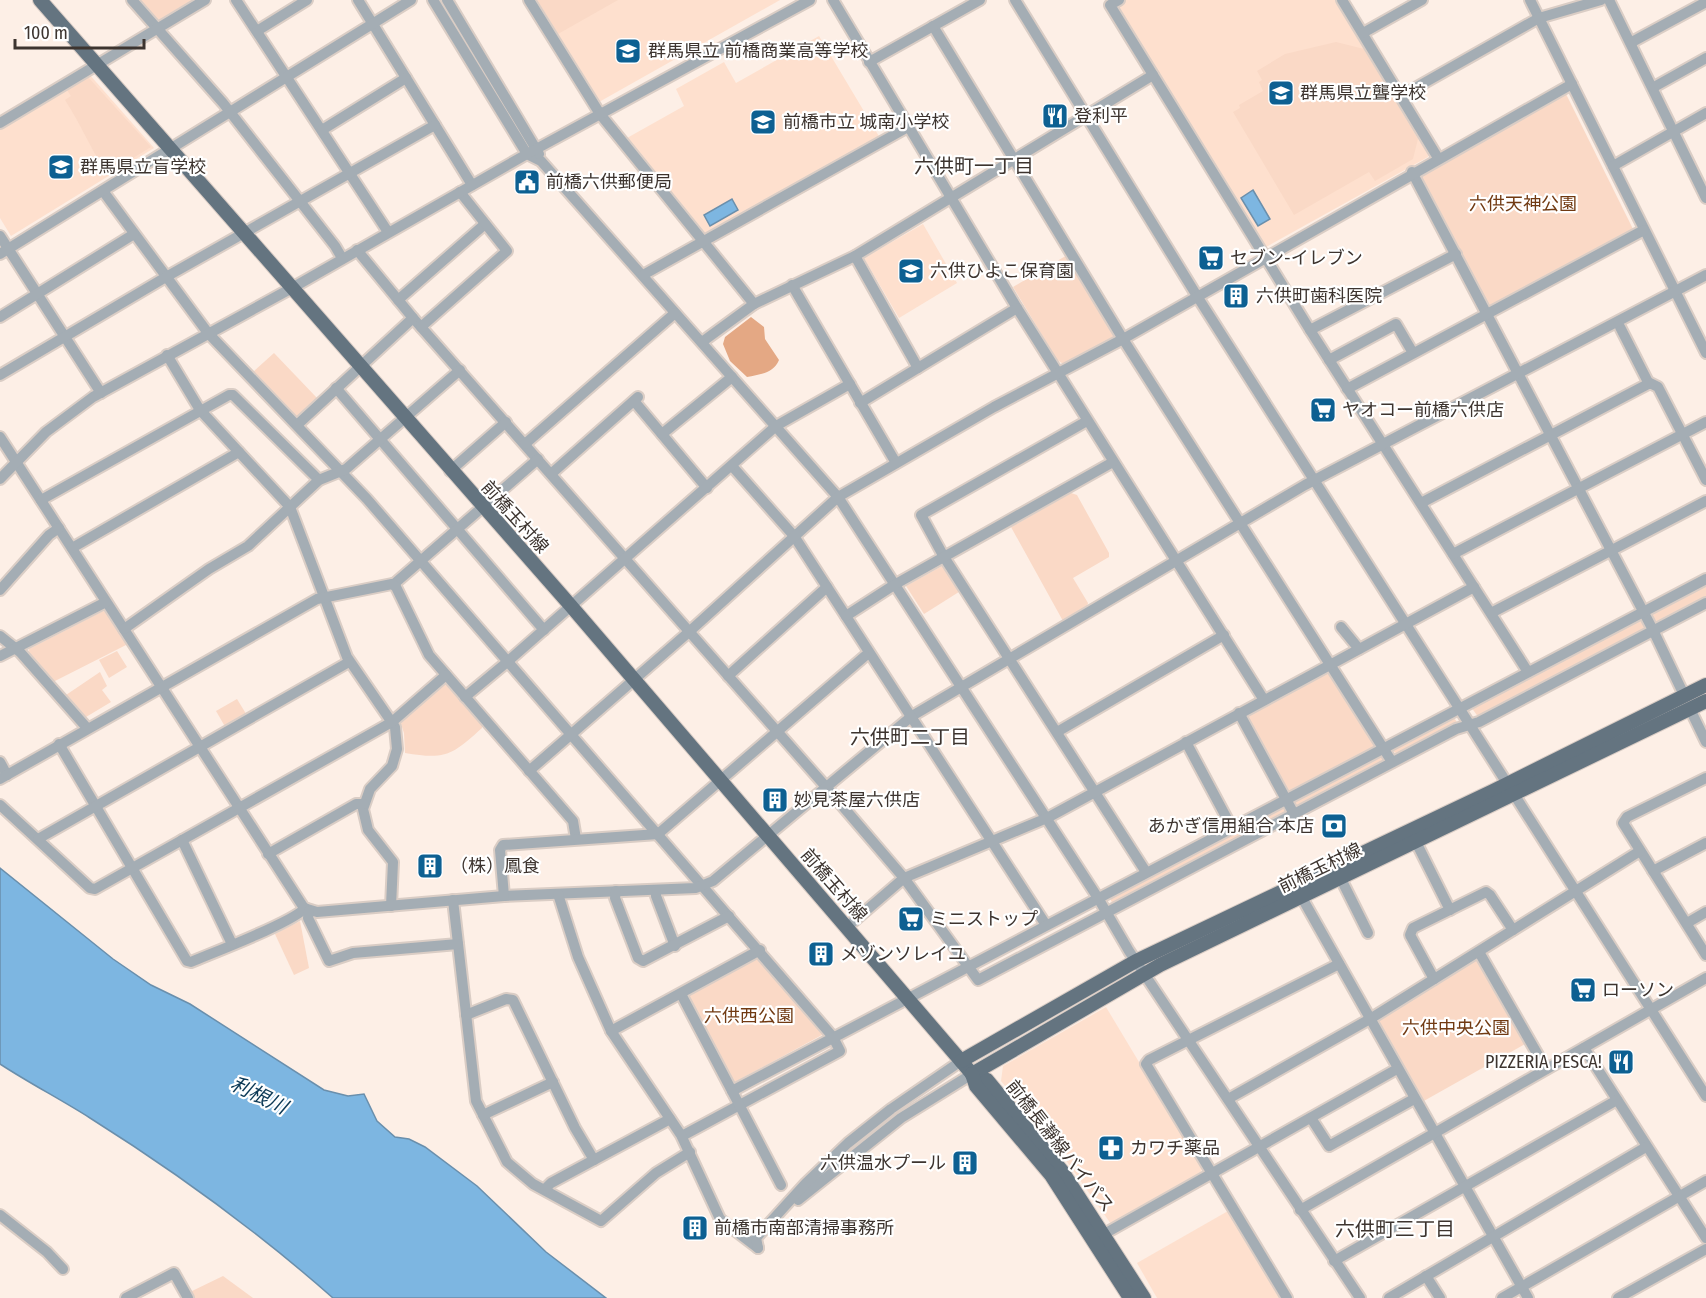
<svg xmlns="http://www.w3.org/2000/svg" width="1706" height="1298" viewBox="0 0 1706 1298" font-family="'Fira Sans Condensed','Noto Sans JP',sans-serif">
	<style>
		.built { fill: #fee0ce }
		.green { fill: #fad9c6 }
		.forest { fill: #e4a884 }
		.water { fill: #7db6e1; stroke: #6a8fac; stroke-width: 1.5 }
		.lines { fill: none; stroke-linecap: round; stroke-linejoin: round }
		.minor-casing { stroke: #dacdc5; stroke-width: 14 }
		.major-casing { stroke: #dacdc5; stroke-width: 16 }
		.minor { stroke: #a4adb4; stroke-width: 10 }
		.major { stroke: #647480; stroke-width: 14 }
		.labels { text-anchor: middle; stroke-width: 4.5; stroke-linejoin: round; paint-order: stroke }
		.poi-label { font-size: 18px; fill: #3d342f; stroke: #fff; text-anchor: start }
		.park-label { font-size: 18px; fill: #713a12; stroke: #fff }
		.street-label { font-size: 18px; fill: #3d342f; stroke: #fff }
		.neighbourhood-label { font-size: 20px; fill: #3d342f; stroke: #fff }
		.water-label { font-size: 20px; font-style: italic; fill: #0c3956; stroke: #fff }
	</style>
	<rect width="100%" height="100%" fill="#fdefe6"/>
	<!-- built -->
	<g class="built">
		<path d="M536 0H780L599 102Z"/>
		<path d="M1125 0H1337L1429 152 1428 157 1266 247 1261 246 1117 9Z"/>
		<path d="M819 36 880 138 709 233 704 232 627 138 684 106 676 89 724 62 736 83Z"/>
		<path d="M89 74 154 148 11 236 0 218V130Z"/>
		<path d="M923 224 957 283 899 318 864 258Z"/>
		<path d="M1106 1007 1202 1167 1201 1173 1111 1224 1058 1149 1001 1081 1003 1066Z"/>
		<path d="M1228 1211 1281 1298H1157L1137 1263Z"/>
	</g>
	<!-- green -->
	<g class="green">
		<path d="M139 0H197L161 20H157Z"/>
		<path d="M537 0H618L558 34Z"/>
		<path d="M1336 42 1364 49 1418 139 1413 159 1375 181 1369 172 1294 215 1233 112 1240 108 1239 105 1263 91 1259 82 1262 80 1257 71 1285 54Z"/>
		<path d="M88 77 151 147 107 174C91 149 81 125 65 100L71 96 67 90Z"/>
		<path d="M1566 94 1634 231 1491 306 1486 305 1421 179 1422 175Z"/>
		<path d="M1069 254 1115 337 1065 365 1057 360 1013 287Z"/>
		<path d="M274 353 318 399 298 419 253 372Z"/>
		<path d="M1071 493 1077 495 1109 553V557L1073 578 1088 603 1087 607 1063 621 1011 527Z"/>
		<path d="M942 566 947 568 962 590 924 614 906 586Z"/>
		<path d="M1706 584V599L1659 624 1651 616 1653 612Z"/>
		<path d="M103 611 108 612 128 644 53 682 28 654 29 649Z"/>
		<path d="M1640 619 1647 626 1646 630 1479 718 1471 707Z"/>
		<path d="M117 651 127 667 109 678 99 660Z"/>
		<path d="M100 672 107 686 102 690 111 702 86 717 66 695Z"/>
		<path d="M1327 673 1333 674 1377 743 1376 748 1290 792 1286 791 1248 719 1250 714Z"/>
		<path d="M443 683 447 684 482 723V728C452 755 446 760 405 753L404 733 400 721Z"/>
		<path d="M237 699 248 717 227 730 216 711Z"/>
		<path d="M1453 716 1458 724 1399 755 1391 750Z"/>
		<path d="M1381 754 1387 759 1385 763 1299 807 1293 802Z"/>
		<path d="M1283 805 1288 811 1287 813 1113 905 1109 896Z"/>
		<path d="M300 921 309 968 294 975 275 934Z"/>
		<path d="M756 958 761 959 823 1030 822 1035 735 1082 730 1081 687 998 689 993Z"/>
		<path d="M1474 960 1478 961 1527 1043 1422 1102 1377 1023 1378 1018Z"/>
		<path d="M223 1276 253 1298H193L190 1292Z"/>
	</g>
	<!-- forest -->
	<path class="forest" d="M751 317 764 327 765 339 779 360C773 374 760 374 747 377L730 361 723 344 725 337Z"/>
	<!-- water -->
	<g class="water">
		<path d="M1253 190 1270 219 1258 226 1241 198Z"/>
		<path d="M732 199 738 210 710 226 704 215Z"/>
		<path d="M0 868 113 959 151 985 190 1004 324 1090 348 1096 364 1094 377 1121 395 1137 409 1139 425 1147 477 1186 546 1252 606 1298H333C257 1231 176 1172 90 1118 60 1099 29 1083 0 1064Z"/>
	</g>
	<g class="lines">
		<defs>
			<g id="minor">
				<path d="M132 0 223 103 335 246 342 258"/>
				<path d="M236 0 388 232"/>
				<path d="M358 0 472 185"/>
				<path d="M433 0 527 154 541 161 838 497 1098 898 1129 951 1360 1298"/>
				<path d="M447 0 539 154"/>
				<path d="M529 0 600 114 754 304"/>
				<path d="M833 0 1017 308 1264 700"/>
				<path d="M1015 0 1197 296 1706 1096"/>
				<path d="M1119 0 1110 5 1310 330 1528 672"/>
				<path d="M1342 0 1438 158"/>
				<path d="M1530 0 1706 353"/>
				<path d="M1609 0 1706 198"/>
				<path d="M933 26 1123 339 1392 762"/>
				<path d="M257 31 307 0"/>
				<path d="M1363 33 1422 0"/>
				<path d="M1632 42 1706 2"/>
				<path d="M869 62 980 0"/>
				<path d="M1654 87 1706 58"/>
				<path d="M1401 96 1539 18 1601 0"/>
				<path d="M0 123 205 0"/>
				<path d="M322 130 406 78"/>
				<path d="M1613 166 1706 113"/>
				<path d="M1412 172 1653 630 1684 695"/>
				<path d="M103 191 208 333 367 499 833 1037 840 1051 682 1136"/>
				<path d="M0 236 101 393"/>
				<path d="M357 250 413 318 827 788 904 878 978 980 1456 729 1479 722 1706 603"/>
				<path d="M0 254 411 0"/>
				<path d="M855 256 918 368"/>
				<path d="M643 275 908 127"/>
				<path d="M792 285 896 463"/>
				<path d="M398 300 485 224"/>
				<path d="M0 317 134 234"/>
				<path d="M421 327 507 251 460 192"/>
				<path d="M1620 327 1649 384"/>
				<path d="M1310 330 1456 254"/>
				<path d="M702 342 754 304 855 256 1153 75"/>
				<path d="M167 355 200 410 290 507 347 657 395 727 397 749 392 766 370 789 363 809 368 830 393 862 391 906"/>
				<path d="M1329 360 1396 324 1413 353"/>
				<path d="M0 375 166 277 435 125"/>
				<path d="M336 388 544 630"/>
				<path d="M1347 389 1644 230"/>
				<path d="M634 401 707 488"/>
				<path d="M860 403 1017 308"/>
				<path d="M1087 421 921 515 944 557 1146 872"/>
				<path d="M297 425 413 318"/>
				<path d="M662 434 732 377"/>
				<path d="M0 437 304 908 317 912 504 896 696 888 713 881 912 716 1305 485 1706 275"/>
				<path d="M525 444 675 313"/>
				<path d="M732 466 794 536 1046 925"/>
				<path d="M450 471 506 422"/>
				<path d="M551 474 638 397"/>
				<path d="M0 479 46 432 93 397 292 288 527 154 810 0"/>
				<path d="M41 500 229 395H233L319 480"/>
				<path d="M1421 503 1650 383 1658 387 1706 480"/>
				<path d="M72 548 239 452"/>
				<path d="M1453 554 1706 422"/>
				<path d="M394 584 538 459"/>
				<path d="M0 590 49 535 59 528"/>
				<path d="M1491 613 1706 501"/>
				<path d="M846 616 894 585 1113 462"/>
				<path d="M1341 627 1359 649"/>
				<path d="M124 629 209 569 248 546 319 480 346 469 460 370"/>
				<path d="M0 636 20 652 87 728"/>
				<path d="M0 656 106 602"/>
				<path d="M728 676 827 587"/>
				<path d="M465 697 506 663 776 426 850 384"/>
				<path d="M1690 709 1706 742"/>
				<path d="M1239 713 1294 814"/>
				<path d="M1057 732 1224 635"/>
				<path d="M1186 742 1232 828"/>
				<path d="M59 744 187 961 191 962C212 953 294 922 305 908"/>
				<path d="M0 762 7 775"/>
				<path d="M529 771 690 631 838 497 994 407 1123 339 1572 84"/>
				<path d="M1706 778 1627 817 1623 823 1706 955"/>
				<path d="M0 779 317 599 392 584 396 587 429 655 573 821 576 839"/>
				<path d="M0 805 90 888 95 889 392 722 446 675"/>
				<path d="M38 839 349 662"/>
				<path d="M182 840 232 944"/>
				<path d="M1416 842 1450 910"/>
				<path d="M268 854 356 804H364"/>
				<path d="M1653 871 1706 843"/>
				<path d="M1340 877 1368 933"/>
				<path d="M656 890V896L675 946"/>
				<path d="M616 891 615 898 638 958 643 961 729 916"/>
				<path d="M558 894 578 957 611 1031 681 1135 720 1219 758 1248"/>
				<path d="M504 896 500 850 503 845 658 834 865 656"/>
				<path d="M1301 896 1528 1298"/>
				<path d="M453 900 476 1101 507 1162 533 1184 601 1221 656 1173 690 1152"/>
				<path d="M309 911 308 918 329 961 353 953 458 944"/>
				<path d="M1687 923 1706 912"/>
				<path d="M847 927 904 878 1047 818 1474 587"/>
				<path d="M1479 952 1546 1069"/>
				<path d="M1434 979 1410 935 1413 928 1486 892 1490 895 1513 930"/>
				<path d="M681 994 732 1091 1706 579"/>
				<path d="M466 1015 506 999 513 1000 575 1128 594 1160"/>
				<path d="M611 1031 760 950"/>
				<path d="M1584 1048 1706 1238"/>
				<path d="M732 1091 781 1185"/>
				<path d="M1228 1099 1370 1019 1640 851"/>
				<path d="M483 1115 553 1082"/>
				<path d="M1311 1118 1329 1146 1414 1099"/>
				<path d="M545 1189 551 1183 670 1119"/>
				<path d="M798 1200 901 1118 972 1074"/>
				<path d="M1300 1210 1706 978"/>
				<path d="M0 1215 47 1252 63 1269"/>
				<path d="M1097 1238 1397 1069"/>
				<path d="M758 1248 756 1238 806 1183 848 1143 891 1109 961 1061"/>
				<path d="M1334 1261 1617 1100"/>
				<path d="M1426 1276 1440 1298"/>
				<path d="M126 1298 174 1273 188 1298"/>
				<path d="M1287 1298 1146 1064 1149 1060 1339 964"/>
				<path d="M1389 1298 1646 1147"/>
				<path d="M1502 1298 1706 1181"/>
				<path d="M1618 1298 1706 1249"/>
			</g>
			<g id="major">
				<path d="M40 0 571 606 961 1061 972 1074 987 1080 1062 1171 1144 1298"/>
				<path d="M961 1061 1136 961 1493 791 1706 685"/>
				<path d="M972 1074 1160 965 1706 701"/>
				<path d="M972 1074 976 1086 1051 1175 1130 1298"/>
			</g>
		</defs>
		<!-- minor casing -->
		<use href="#minor" class="minor-casing"/>
		<!-- major casing -->
		<use href="#major" class="major-casing"/>
		<!-- minor -->
		<use href="#minor" class="minor"/>
		<!-- major -->
		<use href="#major" class="major"/>
	</g>
	<!-- icons -->
	<defs>
		<symbol id="school-square" viewBox="-11 -11 22 22"><rect x="-9" y="-9" width="18" height="18" rx="4" fill="#0d6092" stroke="#fff"/><path d="M0-5L7-2L0 1L-7-2ZM-4 1L0 2.5L4 1V4Q0 6-4 4Z" fill="#fff"/></symbol>
		<symbol id="restaurant-square" viewBox="-11 -11 22 22"><rect x="-9" y="-9" width="18" height="18" rx="4" fill="#0d6092" stroke="#fff"/><path d="M-5-6h1v4h1v-4h1v4h1v-4h1v5L-1.5 .5V6h-2V.5L-5-1ZM5-6V6H3V1.5H1.5Q1.5-4 5-6Z" fill="#fff"/></symbol>
		<symbol id="civic-square" viewBox="-11 -11 22 22"><rect x="-9" y="-9" width="18" height="18" rx="4" fill="#0d6092" stroke="#fff"/><path d="M-.6-6.5H3V-4.5H.6V-3L4-1V1h2V6H-6V1h2V-1L-.6-3ZM-1.2 2.5V6h2.4V2.5Z" fill="#fff"/></symbol>
		<symbol id="supermarket-square" viewBox="-11 -11 22 22"><rect x="-9" y="-9" width="18" height="18" rx="4" fill="#0d6092" stroke="#fff"/><path d="M-6-5.5h2.5l.6 2H6L4.5 2H-2.5L-4.4-4H-6ZM-1.5 3.2a1.3 1.3 0 1 0 .1 0ZM3 3.2a1.3 1.3 0 1 0 .1 0Z" fill="#fff"/></symbol>
		<symbol id="building-square" viewBox="-11 -11 22 22"><rect x="-9" y="-9" width="18" height="18" rx="4" fill="#0d6092" stroke="#fff"/><path d="M-4-6H4V6H1V3H-1V6H-4ZM-2.5-4.3h1.7v1.8h-1.7ZM.8-4.3h1.7v1.8H.8ZM-2.5-1h1.7V.8h-1.7ZM.8-1h1.7V.8H.8Z" fill="#fff"/></symbol>
		<symbol id="bank-square" viewBox="-11 -11 22 22"><rect x="-9" y="-9" width="18" height="18" rx="4" fill="#0d6092" stroke="#fff"/><path d="M-6-4H6V4H-6ZM0-2.3a2.3 2.3 0 1 0 0 4.6a2.3 2.3 0 1 0 0-4.6Z" fill="#fff"/></symbol>
		<symbol id="pharmacy-square" viewBox="-11 -11 22 22"><rect x="-9" y="-9" width="18" height="18" rx="4" fill="#0d6092" stroke="#fff"/><path d="M-2-6h4v4h4v4h-4v4h-4v-4h-4v-4h4Z" fill="#fff"/></symbol>
	</defs>
	<g fill-rule="evenodd">
		<use href="#school-square" x="613" y="36" width="30" height="30"/>
		<use href="#school-square" x="1266" y="78" width="30" height="30"/>
		<use href="#restaurant-square" x="1040" y="101" width="30" height="30"/>
		<use href="#school-square" x="748" y="107" width="30" height="30"/>
		<use href="#school-square" x="46" y="152" width="30" height="30"/>
		<use href="#civic-square" x="512" y="167" width="30" height="30"/>
		<use href="#supermarket-square" x="1196" y="243" width="30" height="30"/>
		<use href="#school-square" x="896" y="256" width="30" height="30"/>
		<use href="#building-square" x="1221" y="281" width="30" height="30"/>
		<use href="#supermarket-square" x="1308" y="395" width="30" height="30"/>
		<use href="#building-square" x="760" y="785" width="30" height="30"/>
		<use href="#bank-square" x="1319" y="811" width="30" height="30"/>
		<use href="#building-square" x="415" y="851" width="30" height="30"/>
		<use href="#supermarket-square" x="896" y="904" width="30" height="30"/>
		<use href="#building-square" x="806" y="939" width="30" height="30"/>
		<use href="#supermarket-square" x="1568" y="975" width="30" height="30"/>
		<use href="#restaurant-square" x="1606" y="1047" width="30" height="30"/>
		<use href="#pharmacy-square" x="1096" y="1133" width="30" height="30"/>
		<use href="#building-square" x="950" y="1148" width="30" height="30"/>
		<use href="#building-square" x="680" y="1213" width="30" height="30"/>
	</g>
	<g class="labels">
		<!-- poi labels -->
		<g class="poi-label">
			<text x="648" y="57">群馬県立 前橋商業高等学校</text>
			<text x="1300" y="99">群馬県立聾学校</text>
			<text x="1074" y="122">登利平</text>
			<text x="783" y="128">前橋市立 城南小学校</text>
			<text x="80" y="173">群馬県立盲学校</text>
			<text x="546" y="188">前橋六供郵便局</text>
			<text x="1230" y="264">セブン-イレブン</text>
			<text x="930" y="277">六供ひよこ保育園</text>
			<text x="1256" y="302">六供町歯科医院</text>
			<text x="1342" y="416">ヤオコー前橋六供店</text>
			<text x="794" y="806">妙見茶屋六供店</text>
			<text x="1314" y="832" text-anchor="end">あかぎ信用組合 本店</text>
			<text x="450" y="872">（株）鳳食</text>
			<text x="930" y="925">ミニストップ</text>
			<text x="840" y="960">メゾンソレイユ</text>
			<text x="1602" y="996">ローソン</text>
			<text x="1602" y="1068" text-anchor="end">PIZZERIA PESCA!</text>
			<text x="1130" y="1154">カワチ薬品</text>
			<text x="946" y="1169" text-anchor="end">六供温水プール</text>
			<text x="714" y="1234">前橋市南部清掃事務所</text>
		</g>
		<!-- park labels -->
		<g class="park-label">
			<text x="1523" y="210">六供天神公園</text>
			<text x="749" y="1022">六供西公園</text>
			<text x="1456" y="1034">六供中央公園</text>
		</g>
		<!-- street labels -->
		<g class="street-label">
			<text transform="translate(515 517) rotate(48)" y="6">前橋玉村線</text>
			<text transform="translate(1320 868) rotate(-26)" y="6">前橋玉村線</text>
			<text transform="translate(834 885) rotate(49)" y="6">前橋玉村線</text>
			<text transform="translate(1060 1146) rotate(52)" y="6">前橋長瀞線バイパス</text>
		</g>
		<!-- neighbourhood labels -->
		<g class="neighbourhood-label">
			<text x="974" y="173">六供町一丁目</text>
			<text x="910" y="744">六供町二丁目</text>
			<text x="1395" y="1236">六供町三丁目</text>
		</g>
		<!-- water labels -->
		<g class="water-label">
			<text transform="translate(259 1095) rotate(26)" y="7">利根川</text>
		</g>
	</g>
	<!-- scale -->
	<path d="M15 39v9h129v-9" fill="none" stroke="#3d342f" stroke-width="3"/>
	<text x="24" y="39" font-size="18" fill="#3d342f" stroke="#ffffff" stroke-width="4.5" paint-order="stroke">100 m</text>
</svg>
